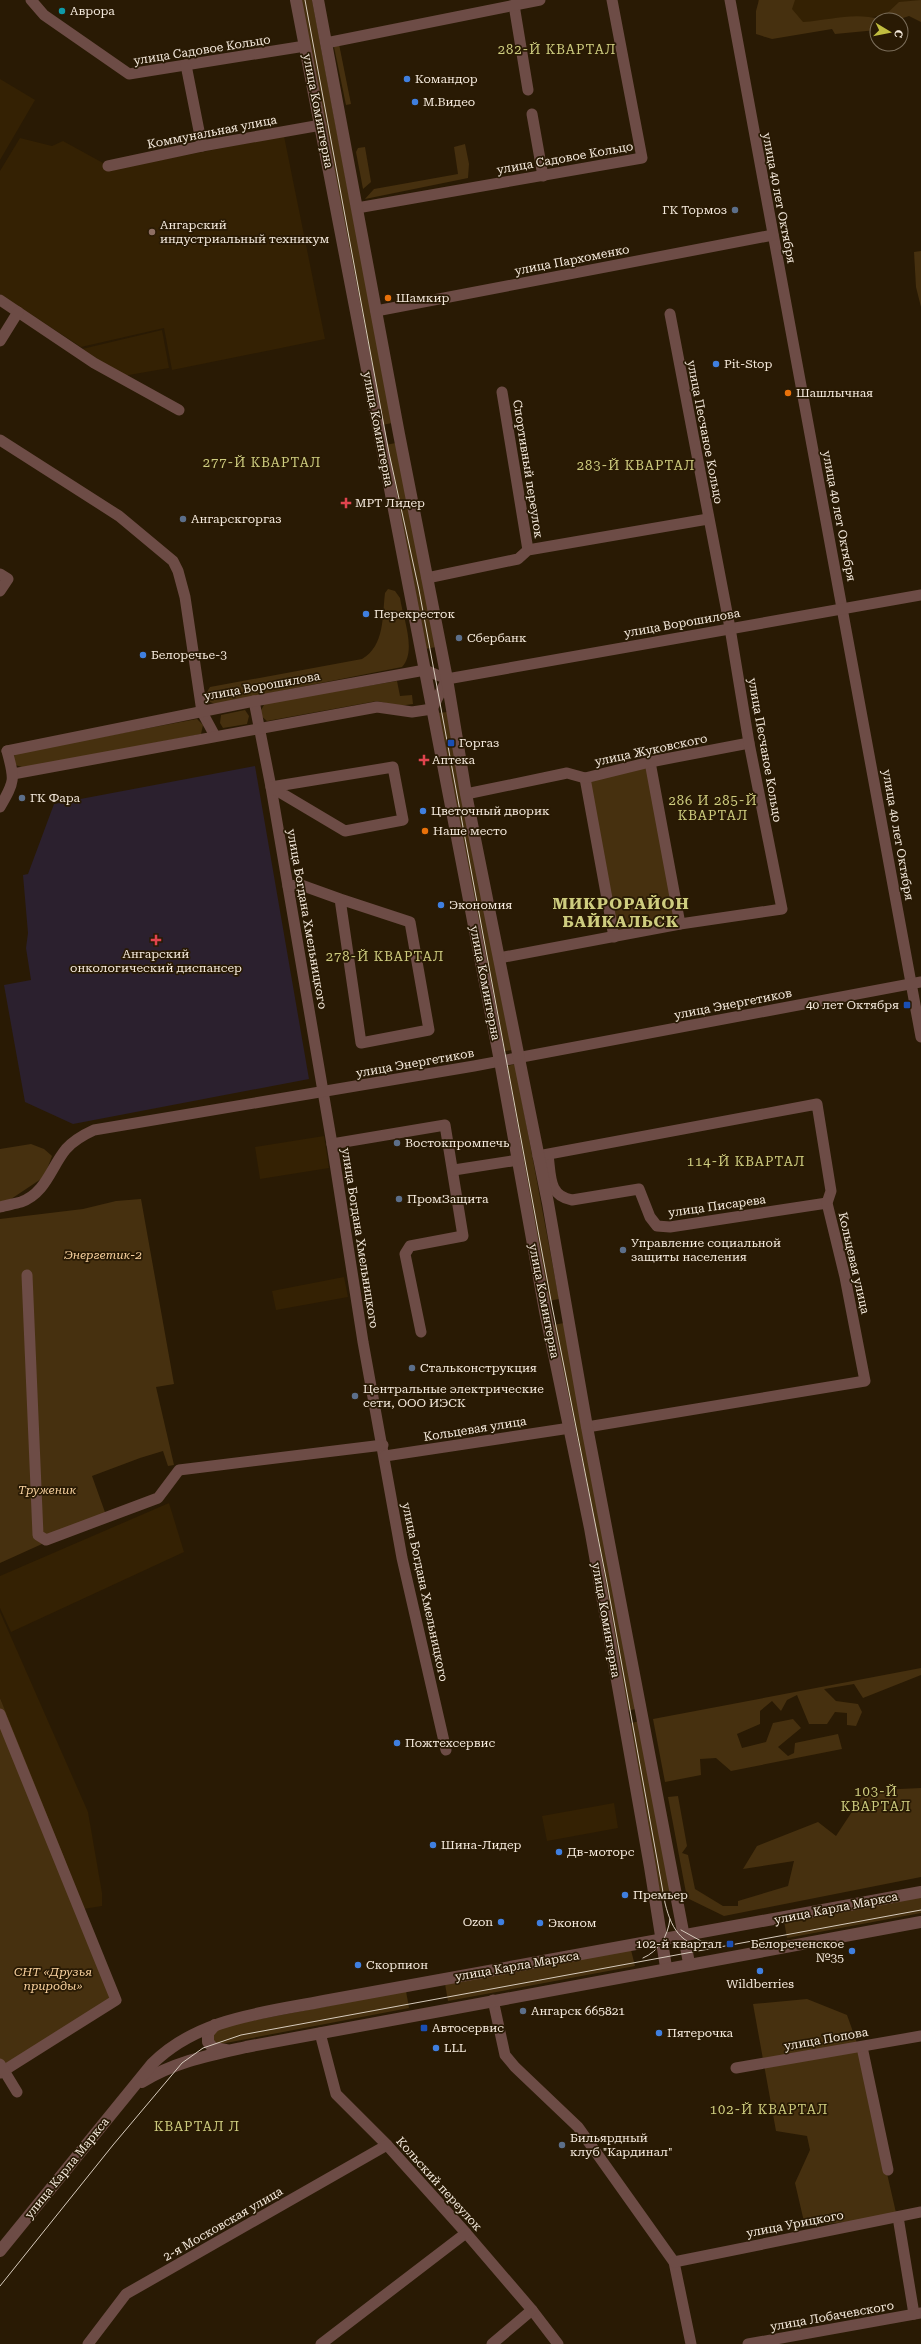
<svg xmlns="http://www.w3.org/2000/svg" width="921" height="2344" viewBox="0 0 921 2344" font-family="'Roboto Serif',serif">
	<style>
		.built { fill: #342103 }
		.medical { fill: #2b202e }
		.green { fill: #46300f }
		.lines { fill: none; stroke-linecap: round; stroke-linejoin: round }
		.minor { stroke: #6d4c46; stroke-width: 11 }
		.tertiary { stroke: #6d4c46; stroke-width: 12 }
		.tram { stroke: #d7cbbd; stroke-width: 1 }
		.culture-dot { fill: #0f9aa8; stroke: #291a04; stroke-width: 1.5 }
		.shop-dot { fill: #3f7fe0; stroke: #291a04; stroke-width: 1.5 }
		.service-dot { fill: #5c6f8a; stroke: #291a04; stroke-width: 1.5 }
		.education-dot { fill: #8d6e63; stroke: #291a04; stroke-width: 1.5 }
		.food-dot { fill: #e8710a; stroke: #291a04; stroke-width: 1.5 }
		.health-dot { fill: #e0444e; stroke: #291a04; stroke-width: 1.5 }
		.transit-dot { fill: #1a4fb4; stroke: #291a04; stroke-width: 1.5 }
		.labels { text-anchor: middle; stroke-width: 3.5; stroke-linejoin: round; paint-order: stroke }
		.poi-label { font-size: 12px; fill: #f6ebde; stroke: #291a04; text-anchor: start }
		.street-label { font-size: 12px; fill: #f6ebde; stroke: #291a04 }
		.park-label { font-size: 12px; font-style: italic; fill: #f9d29f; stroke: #291a04 }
		.neighbourhood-label { font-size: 13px; letter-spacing: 1px; fill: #cecd7f; stroke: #291a04 }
		.district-label { font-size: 16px; font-weight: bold; letter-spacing: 1px; fill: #cecd7f; stroke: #291a04 }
	</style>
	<rect width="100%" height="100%" fill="#291a04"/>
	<!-- built -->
	<g class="built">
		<path d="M758 0H921V8L764 37Z"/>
		<path d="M0 79 35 100 0 160Z"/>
		<path d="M284 136 325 339 172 370 164 328 81 347 0 294V171L20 138 52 146 63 141 114 169Z"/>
		<path d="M162 330 169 368 123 376 82 349Z"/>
		<path d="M324 1136 329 1168 260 1179 255 1147Z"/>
		<path d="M344 1277 348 1297 276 1310 272 1291Z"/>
		<path d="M169 1503 184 1552 11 1632 0 1608V1576Z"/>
		<path d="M0 1612 88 1812 102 1893V1906L83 1909 0 1698Z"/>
		<path d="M614 1803 618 1828 547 1841 542 1816Z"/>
	</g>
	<!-- medical -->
	<path class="medical" d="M255 766 309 1079 73 1124 25 1102 4 985 31 980 26 948 28 933 23 875 28 874 54 804Z"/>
	<!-- green -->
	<g class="green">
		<path d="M299 0H312L392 423 382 425Z"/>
		<path d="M759 0H795L792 9 803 22C831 20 852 12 881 19L899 2 921 0V22L909 16 897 20H877V30L835 34 832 29 772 39 756 34V11Z"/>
		<path d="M339 44 351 104 346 105 334 47Z"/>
		<path d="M465 144 469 164 468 178 365 199 374 189 458 174 454 147Z"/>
		<path d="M365 147 371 182 363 189 356 152 358 148Z"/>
		<path d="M921 251V307L916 287 914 252Z"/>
		<path d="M396 443 436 647 425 649 385 445Z"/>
		<path d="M388 589 395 591 400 598C403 618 417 651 402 667L215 704 210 702 207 692 210 687 362 659C385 645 382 617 385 593Z"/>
		<path d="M397 681 400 696 412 695 413 704 399 706 377 701 267 721 259 714 265 703Z"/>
		<path d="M245 710 249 716 247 724 223 728 220 723 221 715Z"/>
		<path d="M448 712 512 1050 501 1052 437 713Z"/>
		<path d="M197 719 203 725 201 734 25 768 12 764 15 753Z"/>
		<path d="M651 763 680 924 614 937 585 778Z"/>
		<path d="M515 1064 559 1299 548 1301 504 1067Z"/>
		<path d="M31 1144 44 1149 52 1156 44 1177 11 1199 0 1202V1149Z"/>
		<path d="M141 1199 174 1384 156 1387 174 1465 168 1466 163 1451 140 1458 92 1476 106 1515 0 1563V1219L83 1209 116 1201Z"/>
		<path d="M564 1323 636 1709 625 1711 553 1325Z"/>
		<path d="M921 1668V1675L863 1698 854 1684 824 1689 836 1701 858 1704 862 1712 856 1726 847 1725V1713L835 1712 827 1724H809L797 1695 787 1700 781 1711 772 1701 760 1711V1724L737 1734 742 1748 766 1742 773 1723 793 1719 801 1728 778 1747 788 1756 794 1753 795 1743 838 1734 842 1749 731 1771 716 1758 700 1759 701 1775 665 1782 653 1719Z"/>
		<path d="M0 1698 64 1857 116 2000 0 2078Z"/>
		<path d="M639 1721 673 1897 661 1899 628 1724Z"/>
		<path d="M921 1788V1877L724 1916 687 1898 668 1797 678 1796 687 1846 682 1853 688 1855 695 1889 723 1906H738V1901L788 1886 794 1861 743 1869 757 1846 818 1822 836 1836 861 1798 879 1790Z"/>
		<path d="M921 1897V1913L787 1938 784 1921Z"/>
		<path d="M631 1950 635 1966 448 2001 445 1984Z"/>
		<path d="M406 1991 409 2008 215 2045 212 2031 219 2027Z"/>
		<path d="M807 1999 847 2015 857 2043 897 2217 805 2226 795 2183 810 2150 807 2136 776 2131 753 2004Z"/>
	</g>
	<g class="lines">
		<!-- minor -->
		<g class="minor">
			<path d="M31 0 44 15 129 74 305 46"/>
			<path d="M730 0 921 1037"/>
			<path d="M514 5 528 90"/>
			<path d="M326 43 540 0"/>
			<path d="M186 65 202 146"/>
			<path d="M532 114 543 176"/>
			<path d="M108 166 202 146 321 125"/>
			<path d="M357 208 642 158 612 0"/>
			<path d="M0 300 94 363 179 410"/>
			<path d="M376 311 773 235"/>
			<path d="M0 341 18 312"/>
			<path d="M502 392 528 550"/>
			<path d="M0 440 119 516 173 561 178 571 185 597 202 712 215 736"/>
			<path d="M0 574 8 579 0 591"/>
			<path d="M427 578 518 559 528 550 708 519"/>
			<path d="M447 679 921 595"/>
			<path d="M254 701 271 787 332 1144 363 1342 402 1558 446 1750"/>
			<path d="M7 751 254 701 425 670 447 679"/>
			<path d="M650 762 680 924"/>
			<path d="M393 767 403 820 345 831 271 787Z"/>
			<path d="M13 774 377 707 412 712 432 709 447 679"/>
			<path d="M585 778 614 937"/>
			<path d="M466 794 567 773 585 778 650 762 749 743"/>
			<path d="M0 807C15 781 15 780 7 751"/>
			<path d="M288 886 301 885 340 899 361 1043 429 1030 410 922 340 899"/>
			<path d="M499 958 680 924 782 909 749 743 730 628 670 314"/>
			<path d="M332 1144 445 1125 463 1236 410 1246 405 1254 421 1332"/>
			<path d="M548 1155C551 1175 548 1196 572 1200L639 1189 650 1217 657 1226 670 1227 827 1203"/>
			<path d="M538 1156 817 1104 831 1191 827 1203 845 1277 865 1381 587 1427"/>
			<path d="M454 1170 518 1160"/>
			<path d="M0 1207C7 1205 14 1204 21 1202 46 1193 51 1167 66 1149 74 1140 83 1135 94 1130L474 1066 921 982"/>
			<path d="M27 1275 38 1535 46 1540 158 1498 179 1470 383 1445"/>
			<path d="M385 1456 570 1428"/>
			<path d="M0 1714 116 2000 0 2073"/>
			<path d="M493 2000 505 2055 515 2067 578 2127 674 2262 691 2344"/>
			<path d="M320 2033 336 2094 387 2145 466 2233 532 2310 558 2344"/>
			<path d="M862 2047 888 2170"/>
			<path d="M0 2064 17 2092"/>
			<path d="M736 2068 921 2036"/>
			<path d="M898 2217 914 2314"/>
			<path d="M674 2262 921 2212"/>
			<path d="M88 2344 126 2294 387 2145"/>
			<path d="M321 2344 466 2233"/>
			<path d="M492 2344 532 2310"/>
			<path d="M748 2344 921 2313"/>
		</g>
		<!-- tertiary -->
		<g class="tertiary">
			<path d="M296 0 500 1061 545 1311 590 1528 650 1867 666 1967"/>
			<path d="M318 0 399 434 447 679 466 794 548 1203 587 1427 689 1963"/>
			<path d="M215 2025 208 2033V2042L213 2048 226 2050"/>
			<path d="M142 2082C174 2062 210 2055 246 2047L921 1922"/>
			<path d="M0 2251 152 2064C198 2018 263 2013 324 2001L921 1892"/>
		</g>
		<!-- tram -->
		<g class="tram">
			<path d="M305 0 389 453 419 590 552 1306 607 1583 665 1903C672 1932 684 1948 715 1948"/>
			<path d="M681 1930 701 1941 718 1942"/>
			<path d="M643 1958C659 1951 668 1936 670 1919"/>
			<path d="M0 2286 113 2145 182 2063 203 2048 241 2035 921 1910"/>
		</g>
	</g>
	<!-- markers -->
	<circle class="culture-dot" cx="62" cy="11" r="4"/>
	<g class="shop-dot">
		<circle cx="407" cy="79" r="4"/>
		<circle cx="415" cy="102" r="4"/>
		<circle cx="716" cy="364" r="4"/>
		<circle cx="366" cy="614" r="4"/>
		<circle cx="143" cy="655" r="4"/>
		<circle cx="423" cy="811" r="4"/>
		<circle cx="441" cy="905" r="4"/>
		<circle cx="397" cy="1743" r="4"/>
		<circle cx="433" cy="1845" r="4"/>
		<circle cx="559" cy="1852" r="4"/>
		<circle cx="625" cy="1895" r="4"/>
		<circle cx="501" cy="1922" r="4"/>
		<circle cx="540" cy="1923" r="4"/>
		<circle cx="852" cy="1951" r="4"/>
		<circle cx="358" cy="1965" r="4"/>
		<circle cx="760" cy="1971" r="4"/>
		<circle cx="659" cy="2033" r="4"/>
		<circle cx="436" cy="2048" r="4"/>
	</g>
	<g class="service-dot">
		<circle cx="735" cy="210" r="4"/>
		<circle cx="183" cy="519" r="4"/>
		<circle cx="459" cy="638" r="4"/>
		<circle cx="22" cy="798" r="4"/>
		<circle cx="397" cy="1143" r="4"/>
		<circle cx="399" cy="1199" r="4"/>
		<circle cx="623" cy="1250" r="4"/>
		<circle cx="412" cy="1368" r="4"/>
		<circle cx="355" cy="1396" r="4"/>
		<circle cx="523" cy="2011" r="4"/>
		<circle cx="562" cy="2145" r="4"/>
	</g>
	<circle class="education-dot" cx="152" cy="232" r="4"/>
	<g class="food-dot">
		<circle cx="388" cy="298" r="4"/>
		<circle cx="788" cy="393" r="4"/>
		<circle cx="425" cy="831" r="4"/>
	</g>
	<g class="health-dot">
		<path d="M344 497h4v4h4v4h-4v4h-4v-4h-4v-4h4z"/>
		<path d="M422 754h4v4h4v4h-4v4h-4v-4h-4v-4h4z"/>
		<path d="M154 934h4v4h4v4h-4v4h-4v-4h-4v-4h4z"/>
	</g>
	<g class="transit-dot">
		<rect x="447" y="739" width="8" height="8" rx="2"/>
		<rect x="903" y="1001" width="8" height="8" rx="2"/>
		<rect x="726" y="1940" width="8" height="8" rx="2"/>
		<rect x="420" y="2024" width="8" height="8" rx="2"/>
	</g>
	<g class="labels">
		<!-- poi labels -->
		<g class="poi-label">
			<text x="70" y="15">Аврора</text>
			<text x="415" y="83">Командор</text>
			<text x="423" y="106">М.Видео</text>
			<text x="727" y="214" text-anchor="end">ГК Тормоз</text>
			<text x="160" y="229">Ангарский<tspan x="160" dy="14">индустриальный техникум</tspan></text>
			<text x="396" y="302">Шамкир</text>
			<text x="724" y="368">Pit-Stop</text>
			<text x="796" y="397">Шашлычная</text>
			<text x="355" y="507">МРТ Лидер</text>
			<text x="191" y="523">Ангарскгоргаз</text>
			<text x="374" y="618">Перекресток</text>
			<text x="467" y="642">Сбербанк</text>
			<text x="151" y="659">Белоречье-3</text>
			<text x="459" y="747">Горгаз</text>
			<text x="432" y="764">Аптека</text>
			<text x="30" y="802">ГК Фара</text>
			<text x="431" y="815">Цветочный дворик</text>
			<text x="433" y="835">Наше место</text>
			<text x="449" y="909">Экономия</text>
			<text x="156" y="958" text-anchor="middle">Ангарский<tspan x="156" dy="14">онкологический диспансер</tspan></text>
			<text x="899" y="1009" text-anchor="end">40 лет Октября</text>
			<text x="405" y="1147">Востокпромпечь</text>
			<text x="407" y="1203">ПромЗащита</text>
			<text x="631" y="1247">Управление социальной<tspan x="631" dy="14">защиты населения</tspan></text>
			<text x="420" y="1372">Стальконструкция</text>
			<text x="363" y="1393">Центральные электрические<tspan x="363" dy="14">сети, ООО ИЭСК</tspan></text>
			<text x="405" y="1747">Пожтехсервис</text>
			<text x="441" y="1849">Шина-Лидер</text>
			<text x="567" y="1856">Дв-моторс</text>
			<text x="633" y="1899">Премьер</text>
			<text x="493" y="1926" text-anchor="end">Ozon</text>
			<text x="548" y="1927">Эконом</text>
			<text x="722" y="1948" text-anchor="end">102-й квартал</text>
			<text x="844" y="1948" text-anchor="end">Белореченское<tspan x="844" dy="14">№35</tspan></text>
			<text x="366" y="1969">Скорпион</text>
			<text x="760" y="1988" text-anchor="middle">Wildberries</text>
			<text x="531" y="2015">Ангарск 665821</text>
			<text x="432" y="2032">Автосервис</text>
			<text x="667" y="2037">Пятерочка</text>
			<text x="444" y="2052">LLL</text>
			<text x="570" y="2142">Бильярдный<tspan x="570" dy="14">клуб "Кардинал"</tspan></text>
		</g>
		<!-- street labels -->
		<g class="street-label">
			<text transform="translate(202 50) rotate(-9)" y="4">улица Садовое Кольцо</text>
			<text transform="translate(318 111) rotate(79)" y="4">улица Коминтерна</text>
			<text transform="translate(212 132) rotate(-11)" y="4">Коммунальная улица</text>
			<text transform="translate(565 158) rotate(-10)" y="4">улица Садовое Кольцо</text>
			<text transform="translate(779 198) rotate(79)" y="4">улица 40 лет Октября</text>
			<text transform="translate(572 260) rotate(-11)" y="4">улица Пархоменко</text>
			<text transform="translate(378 429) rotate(79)" y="4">улица Коминтерна</text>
			<text transform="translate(705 432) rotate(79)" y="4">улица Песчаное Кольцо</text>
			<text transform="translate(528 469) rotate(81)" y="4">Спортивный переулок</text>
			<text transform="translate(839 516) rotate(79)" y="4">улица 40 лет Октября</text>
			<text transform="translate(682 623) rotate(-10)" y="4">улица Ворошилова</text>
			<text transform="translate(262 686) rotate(-10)" y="4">улица Ворошилова</text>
			<text transform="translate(651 750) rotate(-12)" y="4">улица Жуковского</text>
			<text transform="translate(765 750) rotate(80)" y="4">улица Песчаное Кольцо</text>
			<text transform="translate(898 835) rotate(80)" y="4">улица 40 лет Октября</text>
			<text transform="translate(307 919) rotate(80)" y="4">улица Богдана Хмельницкого</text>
			<text transform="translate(485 983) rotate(79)" y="4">улица Коминтерна</text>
			<text transform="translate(733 1004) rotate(-11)" y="4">улица Энергетиков</text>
			<text transform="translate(415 1063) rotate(-10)" y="4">улица Энергетиков</text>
			<text transform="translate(717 1206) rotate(-8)" y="4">улица Писарева</text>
			<text transform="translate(360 1238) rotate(81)" y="4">улица Богдана Хмельницкого</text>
			<text transform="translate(854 1263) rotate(77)" y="4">Кольцевая улица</text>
			<text transform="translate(544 1301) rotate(79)" y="4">улица Коминтерна</text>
			<text transform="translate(475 1429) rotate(-9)" y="4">Кольцевая улица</text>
			<text transform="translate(425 1592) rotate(78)" y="4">улица Богдана Хмельницкого</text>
			<text transform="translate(606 1620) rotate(80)" y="4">улица Коминтерна</text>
			<text transform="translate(836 1908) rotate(-11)" y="4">улица Карла Маркса</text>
			<text transform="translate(517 1966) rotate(-10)" y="4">улица Карла Маркса</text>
			<text transform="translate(826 2039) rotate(-10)" y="4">улица Попова</text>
			<text transform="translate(67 2168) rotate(-51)" y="4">улица Карла Маркса</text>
			<text transform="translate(439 2184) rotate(48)" y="4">Кольский переулок</text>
			<text transform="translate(223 2224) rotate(-30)" y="4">2-я Московская улица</text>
			<text transform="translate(795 2224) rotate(-11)" y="4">улица Урицкого</text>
			<text transform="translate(832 2316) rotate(-10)" y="4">улица Лобачевского</text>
		</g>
		<!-- park labels -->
		<g class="park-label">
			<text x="103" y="1259">Энергетик-2</text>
			<text x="47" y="1494">Труженик</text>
			<text x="53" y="1976">СНТ «Друзья<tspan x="53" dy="14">природы»</tspan></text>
		</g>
		<!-- neighbourhood labels -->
		<g class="neighbourhood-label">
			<text x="557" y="54">282-Й КВАРТАЛ</text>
			<text x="262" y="467">277-Й КВАРТАЛ</text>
			<text x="636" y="470">283-Й КВАРТАЛ</text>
			<text x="713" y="805">286 И 285-Й<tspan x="713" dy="15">КВАРТАЛ</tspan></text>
			<text x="385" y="961">278-Й КВАРТАЛ</text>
			<text x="746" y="1166">114-Й КВАРТАЛ</text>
			<text x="876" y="1796">103-Й<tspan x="876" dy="15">КВАРТАЛ</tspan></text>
			<text x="769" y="2114">102-Й КВАРТАЛ</text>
			<text x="197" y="2131">КВАРТАЛ Л</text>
		</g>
		<!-- district labels -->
		<g class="district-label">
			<text x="621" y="909">МИКРОРАЙОН<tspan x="621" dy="18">БАЙКАЛЬСК</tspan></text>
		</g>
	</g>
	<!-- north arrow -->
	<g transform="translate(889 32) rotate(100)"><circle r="19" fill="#291a04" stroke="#7b6e5b"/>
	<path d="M0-3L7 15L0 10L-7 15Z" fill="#c1bd40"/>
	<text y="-6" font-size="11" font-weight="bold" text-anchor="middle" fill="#f6ebde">С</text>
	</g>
</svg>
